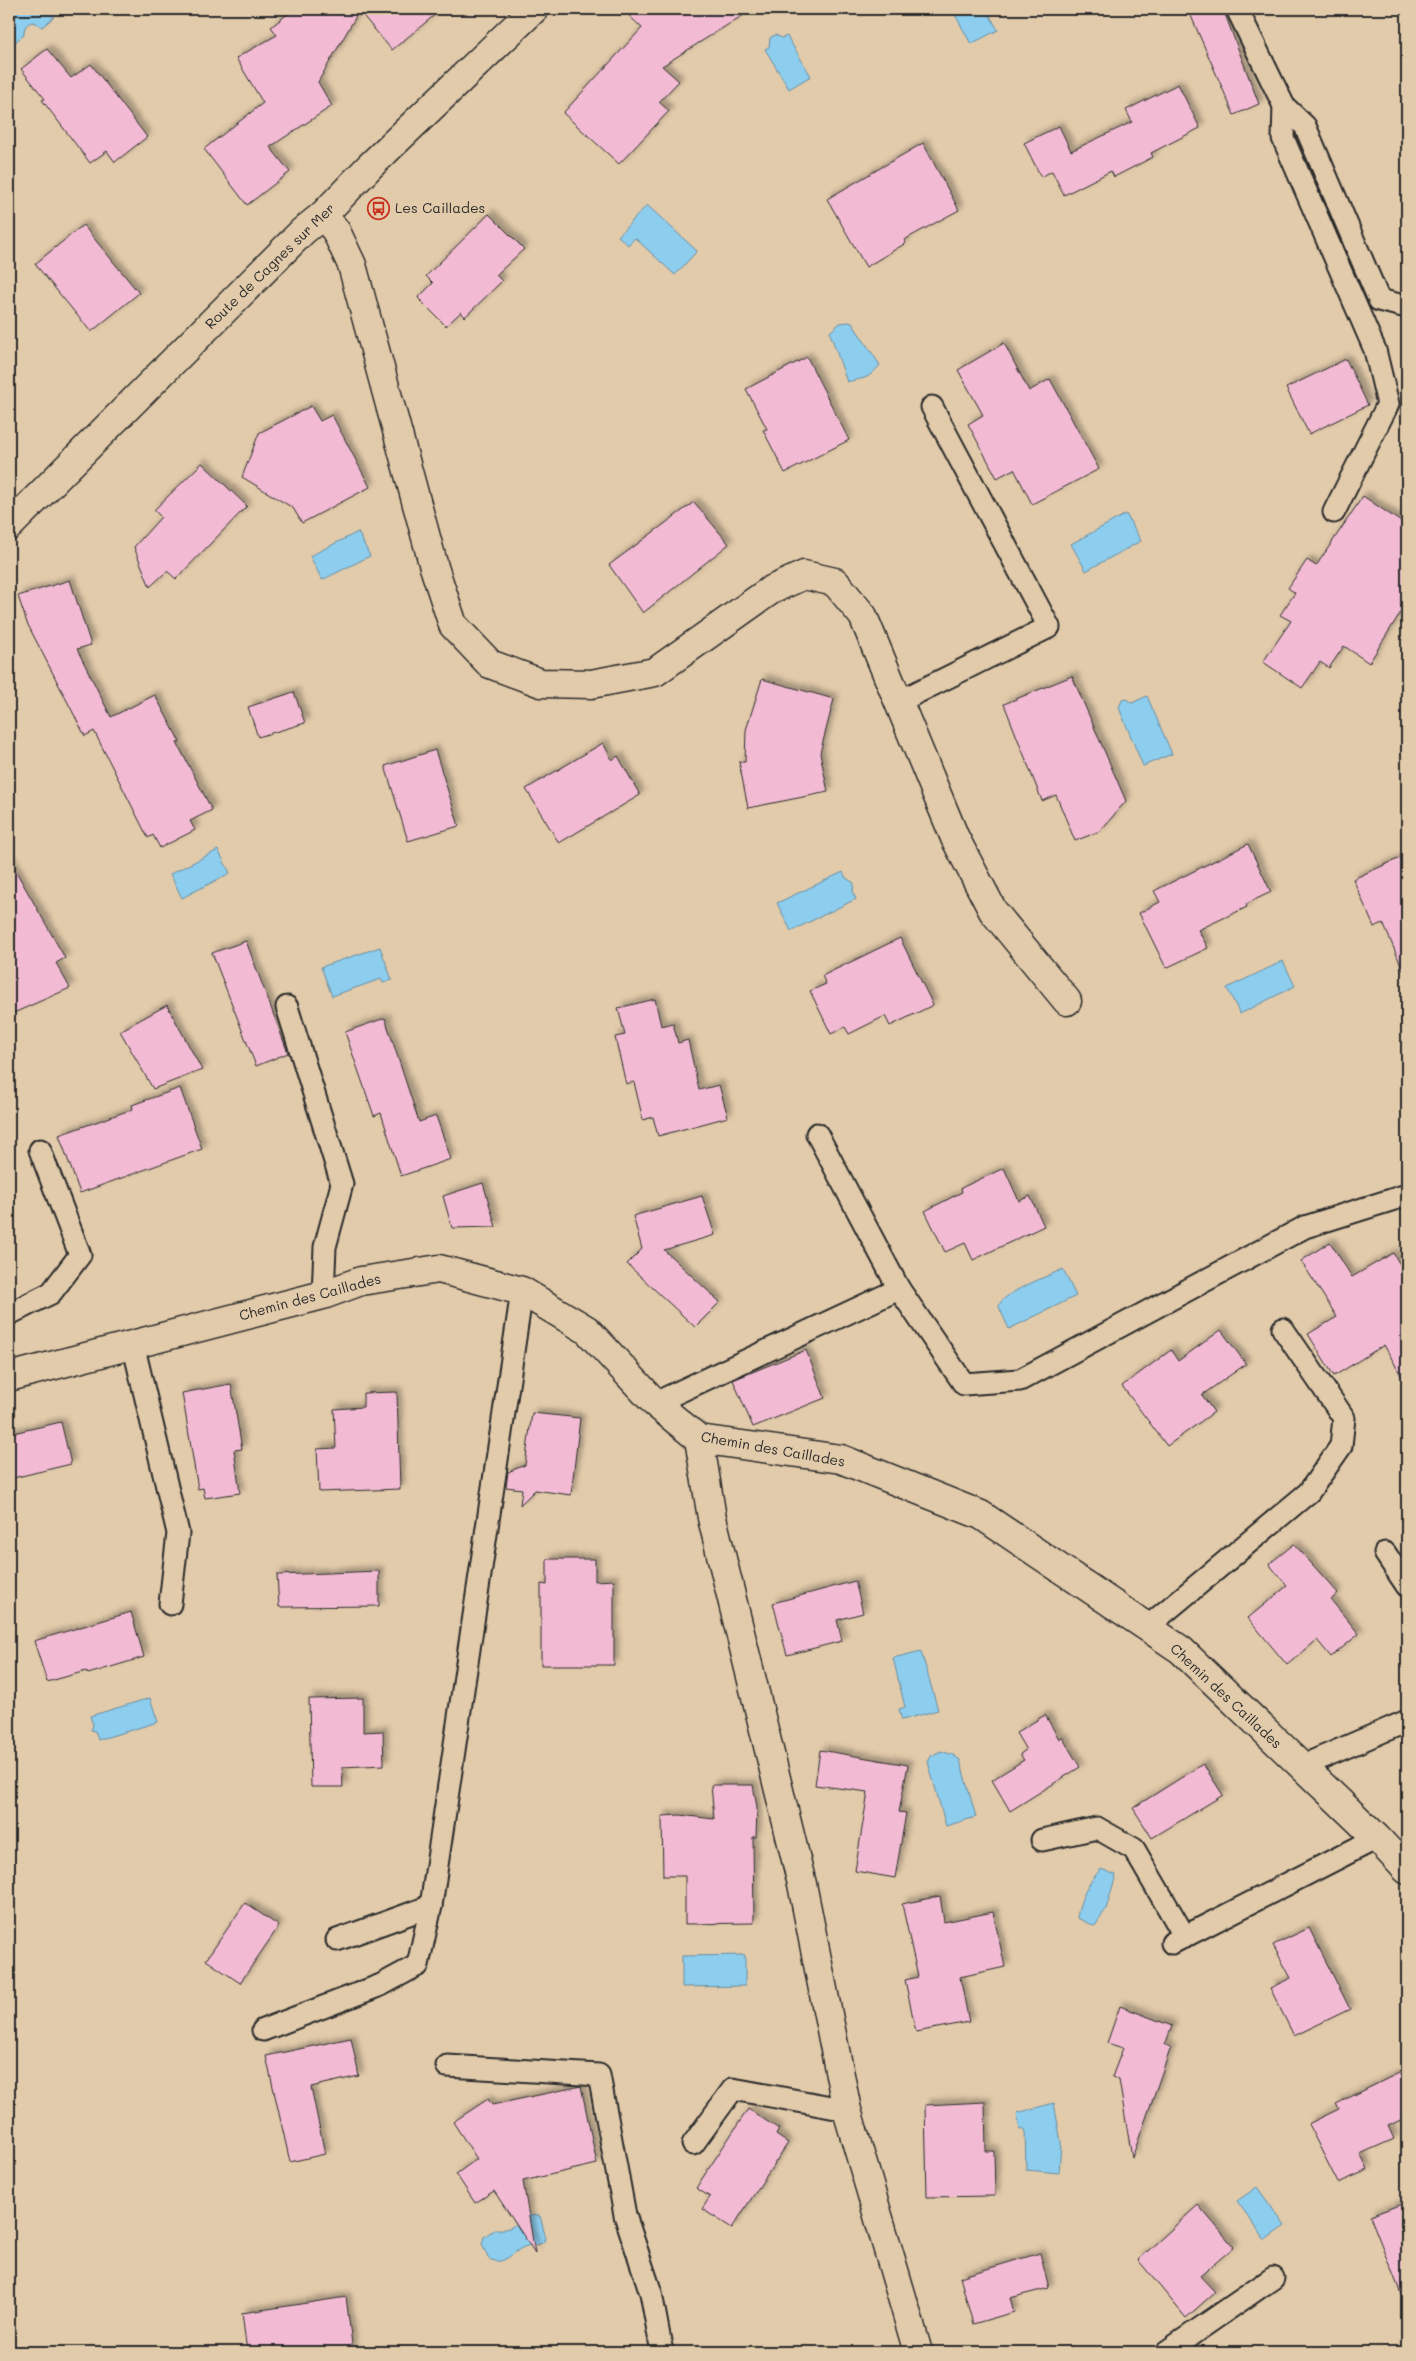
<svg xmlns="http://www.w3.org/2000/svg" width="1416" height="2361" viewBox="0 0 1416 2361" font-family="Mali,sans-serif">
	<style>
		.water { fill: #8dcdee; stroke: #668ca0 }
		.building { fill: #f2bbd3; stroke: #2b2b2b; filter: url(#shadow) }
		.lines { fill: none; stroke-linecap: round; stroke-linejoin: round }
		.service-casing { stroke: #2b2b2b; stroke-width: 25 }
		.minor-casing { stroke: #2b2b2b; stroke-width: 31 }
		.secondary-casing { stroke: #2b2b2b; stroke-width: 31 }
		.service { stroke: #e2cbab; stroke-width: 21 }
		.minor { stroke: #e2cbab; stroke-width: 28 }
		.secondary { stroke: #e2cbab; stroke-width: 28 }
		.labels { text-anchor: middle; stroke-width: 4.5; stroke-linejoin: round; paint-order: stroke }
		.poi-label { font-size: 14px; fill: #2b2b2b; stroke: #e2cbab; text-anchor: start }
		.street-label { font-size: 14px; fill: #2b2b2b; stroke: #e2cbab }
	</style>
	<defs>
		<filter id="shadow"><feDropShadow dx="4.5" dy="-4.5" stdDeviation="2.5" flood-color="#0004"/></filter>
	</defs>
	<rect width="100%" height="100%" fill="#e2cbab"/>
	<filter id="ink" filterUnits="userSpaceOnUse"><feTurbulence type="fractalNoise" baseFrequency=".02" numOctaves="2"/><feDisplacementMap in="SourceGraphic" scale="10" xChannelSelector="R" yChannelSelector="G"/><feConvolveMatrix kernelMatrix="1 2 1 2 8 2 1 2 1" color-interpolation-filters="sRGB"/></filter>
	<g filter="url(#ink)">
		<!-- water -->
		<g class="water">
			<path d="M16 9H50L54 17 42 27 34 22C27 22 23 28 24 35L15 42 9 37V16Z"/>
			<path d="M952 9H986L998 30 971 44Z"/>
			<path d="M775 35 782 38 787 36 811 76 789 89 765 49 769 47 770 38Z"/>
			<path d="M647 205 697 251 675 275 635 238 628 245 618 236Z"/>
			<path d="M849 322 852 323 880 365C866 381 866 377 847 382L831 336 830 332 840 323Z"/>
			<path d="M1126 514 1141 541 1086 571 1071 544Z"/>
			<path d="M358 532 370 556 322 580 310 556Z"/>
			<path d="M1147 696 1172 754 1143 766 1119 708 1122 700 1126 699 1132 703Z"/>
			<path d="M218 850 230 873 182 898 170 874Z"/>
			<path d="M843 872 846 878 854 883 853 893 856 899 791 931 777 903Z"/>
			<path d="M380 947 392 980 383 983 381 979 332 996 321 967Z"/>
			<path d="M1283 961 1295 986 1240 1014 1227 988Z"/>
			<path d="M1063 1269 1076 1296 1009 1329 999 1307C998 1294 1051 1275 1063 1269Z"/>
			<path d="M921 1651 938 1710 902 1720 899 1709 905 1707 893 1658Z"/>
			<path d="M150 1698 158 1722 98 1740 95 1731 91 1730 93 1725 90 1716Z"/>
			<path d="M941 1751 953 1755 960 1760 976 1817 946 1826 928 1762 931 1756Z"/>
			<path d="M1101 1869 1116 1875 1106 1909 1095 1926 1077 1918C1080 1898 1088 1883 1101 1869Z"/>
			<path d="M745 1955V1986L682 1987V1956Z"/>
			<path d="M1054 2103 1061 2142 1059 2173 1026 2170 1025 2129 1020 2130 1017 2113Z"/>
			<path d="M1257 2187 1285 2226 1265 2240 1237 2201Z"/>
			<path d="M527 2215 540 2216 545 2235 544 2242C538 2246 531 2244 524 2247 512 2252 503 2268 488 2258L482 2244 484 2237 495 2229C512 2230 514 2226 527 2215Z"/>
		</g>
		<!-- building -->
		<g class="building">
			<path d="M294 9H442L392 50 359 11 318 82 332 106 270 147 290 172 247 205 204 149 263 103 236 58 277 35 271 27Z"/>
			<path d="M622 9H753L662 66 679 81 659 102 669 111 619 164 563 113 642 28Z"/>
			<path d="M1188 9H1223L1259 104 1234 115Z"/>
			<path d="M47 49 71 78 91 64 147 137 115 162 107 151 90 163 42 100 45 99 21 69Z"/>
			<path d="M1178 84 1200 128 1151 153 1153 157 1114 177 1111 171 1064 195 1052 171 1041 177 1024 143 1059 126 1071 151 1132 122 1126 110Z"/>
			<path d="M923 143 959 210 904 240 906 243 866 267 827 199Z"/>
			<path d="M489 214 524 249 496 275 502 281 465 317 461 312 446 326 418 298 433 283 426 276Z"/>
			<path d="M83 225 139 293 91 332 35 264Z"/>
			<path d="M1004 343 1029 391 1050 379 1099 469 1032 504 1014 469 997 478 968 424 983 415 958 370Z"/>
			<path d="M807 357 849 440 785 473 763 430 767 429 746 389Z"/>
			<path d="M1346 359 1368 405 1309 434 1286 388Z"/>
			<path d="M311 406 320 421 332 415 370 487 302 523 293 508 242 477 259 433Z"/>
			<path d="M202 463 247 506 176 579 167 571 150 587 134 547 161 517 154 510Z"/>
			<path d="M1363 496 1407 526V602L1369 663 1344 646 1329 668 1320 662 1302 688 1263 662 1291 621 1280 615 1295 593 1288 588 1307 560 1316 566Z"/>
			<path d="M694 502 729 544 643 613 609 565Z"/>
			<path d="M70 580 91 645 77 649 111 717 155 695 180 742 177 743 212 810 190 821 195 830 160 848 153 835 148 838 94 731 85 736 27 623 18 596Z"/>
			<path d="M1072 676 1126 801 1100 831 1075 841 1056 795 1042 801 1004 704Z"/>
			<path d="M762 679 834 699 820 753 828 792 748 808 739 762H745L746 730Z"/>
			<path d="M294 692 305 723 258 737 248 707Z"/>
			<path d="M603 743 612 760 618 756 640 795 559 843 526 789Z"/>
			<path d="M435 750 459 826 408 841 385 766Z"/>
			<path d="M1248 844 1271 892 1246 904 1247 907 1198 930 1208 948 1166 968 1139 913 1160 902 1154 891Z"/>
			<path d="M1407 855V979L1383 923 1374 927 1353 879Z"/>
			<path d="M9 859 65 958 56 963 70 988 9 1015Z"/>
			<path d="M900 938 933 1005 890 1026 885 1016 849 1034 845 1027 831 1034 810 991 826 984 822 976Z"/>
			<path d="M246 941 288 1053 256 1066 212 953Z"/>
			<path d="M655 999 661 1026 673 1023 678 1043 688 1040 699 1090 719 1085 728 1117 658 1136 653 1117 643 1120 634 1082 626 1084 615 1037 625 1035 618 1008Z"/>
			<path d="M167 1005 202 1070 153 1089 120 1031Z"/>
			<path d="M385 1018 419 1122 436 1116 451 1159 401 1176 381 1113 374 1116 345 1032Z"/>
			<path d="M180 1088 202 1149 80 1193 59 1135 133 1109 132 1105Z"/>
			<path d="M1004 1168 1019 1201 1030 1196 1044 1226 973 1260 965 1243 945 1252 925 1211 962 1192 961 1188Z"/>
			<path d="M483 1183 496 1227 452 1228 443 1196Z"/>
			<path d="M702 1196 715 1235 664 1250 720 1302 695 1327 627 1264 642 1249 633 1216Z"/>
			<path d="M1330 1242 1352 1277 1393 1253 1407 1276V1386L1384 1345 1334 1376 1308 1334 1337 1317 1301 1261Z"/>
			<path d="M1221 1330 1246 1364 1202 1395 1214 1412 1167 1446 1122 1386 1171 1350 1178 1361Z"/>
			<path d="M806 1350 825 1398 753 1427 733 1380Z"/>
			<path d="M231 1384 242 1449 234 1450 240 1493 205 1498 203 1488 198 1489 182 1393Z"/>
			<path d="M397 1392 400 1489 319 1492 317 1449 336 1448 334 1409 363 1407V1393Z"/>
			<path d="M532 1413 580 1418 571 1495 535 1490 520 1505 522 1489 506 1487 508 1472 525 1465Z"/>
			<path d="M61 1422 71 1464 9 1479V1434Z"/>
			<path d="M1294 1544 1338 1593 1331 1600 1359 1634 1331 1657 1317 1640 1287 1665 1248 1618 1287 1586 1269 1564Z"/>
			<path d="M547 1559H595V1581L614 1580V1665H541V1584L547 1585Z"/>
			<path d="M379 1571V1606L279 1607 277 1575Z"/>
			<path d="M855 1581 863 1613 837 1620 842 1641 787 1655 773 1603Z"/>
			<path d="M131 1612 144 1657 88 1674 86 1671 47 1682 34 1641Z"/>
			<path d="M363 1698V1732L383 1731 384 1765 342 1767 343 1787H311L309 1699Z"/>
			<path d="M1045 1715 1059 1739 1062 1737 1080 1767 1010 1811 992 1780 1024 1760 1020 1754 1026 1750 1016 1733Z"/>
			<path d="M820 1750 908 1765 899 1812 906 1813 895 1878 855 1871 868 1792 815 1785Z"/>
			<path d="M1203 1764 1223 1795 1152 1838 1133 1808Z"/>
			<path d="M711 1785H753L757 1807 756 1837H753L754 1923 685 1924V1876H663L662 1816 680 1815 714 1819Z"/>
			<path d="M940 1896 944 1922 993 1912 1005 1967 960 1977 969 2022 916 2032 905 1980 918 1977 902 1904Z"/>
			<path d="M245 1903 279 1926 240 1983 206 1960Z"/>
			<path d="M1309 1928 1350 2009 1294 2036 1270 1988 1291 1978 1273 1945Z"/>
			<path d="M1120 2006 1172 2026 1165 2045 1171 2047 1132 2158 1119 2080 1112 2077 1123 2048 1107 2043Z"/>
			<path d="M351 2038 359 2076 311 2087 325 2154 290 2162 266 2056Z"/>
			<path d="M1407 2069V2117L1388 2126 1394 2139 1360 2154 1368 2170 1338 2183 1308 2124 1339 2109 1336 2104Z"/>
			<path d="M581 2086 597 2164 523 2181 535 2253 494 2191 475 2203 456 2174 477 2159 453 2122 488 2099 492 2105Z"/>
			<path d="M985 2102 986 2151H994L995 2196 927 2197 925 2105Z"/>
			<path d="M748 2109 779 2129 776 2135 788 2143 732 2228 702 2209 710 2197 696 2188Z"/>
			<path d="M1407 2202V2304H1405L1370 2216Z"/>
			<path d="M1198 2205 1234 2247 1200 2276 1215 2292 1186 2318 1138 2260Z"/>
			<path d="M1040 2253 1049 2288 1010 2298 1014 2312 973 2324 960 2277Z"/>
			<path d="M346 2297 353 2352H247L242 2313Z"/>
		</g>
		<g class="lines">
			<defs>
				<g id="service">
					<path d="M1237 9 1284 106 1305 126 1379 300 1407 307"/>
					<path d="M1284 106 1283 138 1375 350 1388 404 1334 512"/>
					<path d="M898 702 1049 627 932 407"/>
					<path d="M287 1007 342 1184 325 1247 323 1295"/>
					<path d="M899 1289 964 1384 1020 1380 1305 1227 1407 1195"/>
					<path d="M9 1314 51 1293 80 1255 40 1150"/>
					<path d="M133 1344 178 1533 170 1604"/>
					<path d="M655 1403 899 1289 817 1134"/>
					<path d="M1385 1553 1407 1586"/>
					<path d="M1146 1628 1309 1492 1341 1446 1344 1418 1283 1329"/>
					<path d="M1302 1766 1407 1721"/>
					<path d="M1042 1840 1097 1828 1134 1849 1185 1937"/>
					<path d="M337 1940 431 1906"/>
					<path d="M1172 1943 1377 1838"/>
					<path d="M263 2030 381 1985 418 1965 431 1906 522 1291"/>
					<path d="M447 2066 599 2075 625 2215 651 2293 662 2352"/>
					<path d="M693 2144 733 2089 847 2110"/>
					<path d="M1166 2352 1273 2278"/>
				</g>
				<g id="minor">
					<path d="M323 215 336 231 352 265 434 567 453 625 490 664 541 683 591 684 655 672 771 590 804 575 835 582 863 616 955 838 993 911 1067 1001"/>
					<path d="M9 1377 323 1295 361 1281 439 1269 522 1291 587 1330 655 1403 699 1439 841 1459 981 1515 1181 1650 1377 1838 1407 1870"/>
					<path d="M699 1439 712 1518 802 1884 847 2110 918 2352"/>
				</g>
				<path id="secondary" d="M9 526 303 231 323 215 370 166 534 9"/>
			</defs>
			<!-- service casing -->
			<use href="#service" class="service-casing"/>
			<!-- minor casing -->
			<use href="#minor" class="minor-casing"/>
			<!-- secondary casing -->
			<use href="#secondary" class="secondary-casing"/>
			<!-- service -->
			<use href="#service" class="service"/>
			<!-- minor -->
			<use href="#minor" class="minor"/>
			<!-- secondary -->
			<use href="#secondary" class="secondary"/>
		</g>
	</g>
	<!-- icons -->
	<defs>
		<symbol id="bus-ring" viewBox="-11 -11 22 22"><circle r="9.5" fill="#e2cbab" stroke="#c8321e" stroke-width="1.5"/><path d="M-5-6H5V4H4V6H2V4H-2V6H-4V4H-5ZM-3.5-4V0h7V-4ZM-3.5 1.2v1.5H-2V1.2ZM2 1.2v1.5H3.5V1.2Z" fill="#c8321e"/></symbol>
	</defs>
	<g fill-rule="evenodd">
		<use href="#bus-ring" x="366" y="196" width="25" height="25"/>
	</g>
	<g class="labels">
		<!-- poi labels -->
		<g class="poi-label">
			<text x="395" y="213">Les Caillades</text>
		</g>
		<!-- street labels -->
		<g class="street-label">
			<text transform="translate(270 266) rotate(-44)" y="5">Route de Cagnes sur Mer</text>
			<text transform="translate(310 1297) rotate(-15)" y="5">Chemin des Caillades</text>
			<text transform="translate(773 1449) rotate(10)" y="5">Chemin des Caillades</text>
			<text transform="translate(1226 1696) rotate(43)" y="5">Chemin des Caillades</text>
		</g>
	</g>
	<!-- margin -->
	<rect width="1416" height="2361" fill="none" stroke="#e2cbab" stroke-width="30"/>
	<rect x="15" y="15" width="1386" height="2331" fill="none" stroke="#2b2b2b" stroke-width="2" filter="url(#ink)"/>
</svg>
